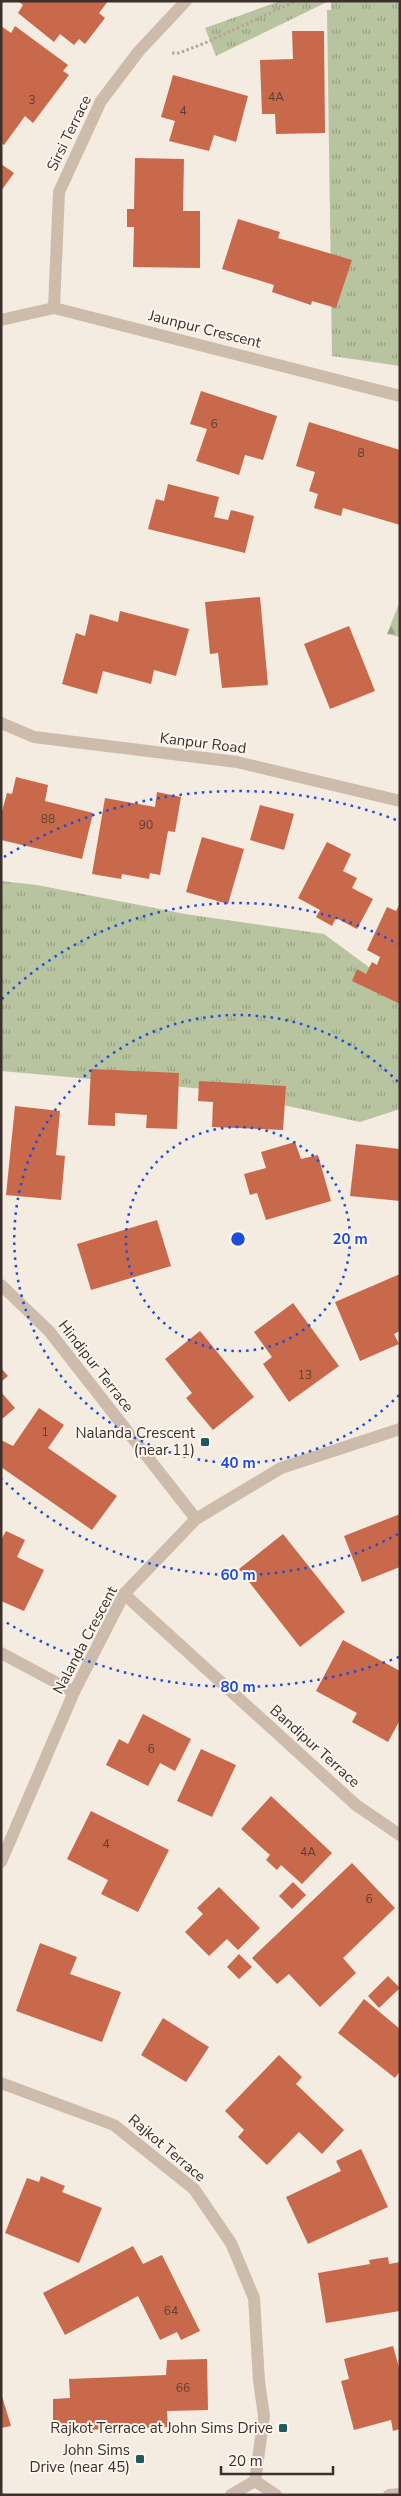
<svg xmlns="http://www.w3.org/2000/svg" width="401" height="2496" viewBox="0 0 401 2496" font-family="'Nunito Sans',sans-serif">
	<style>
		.grass { fill: url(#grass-tufts) }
		.forest { fill: url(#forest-firs) }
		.building { fill: #c8694b }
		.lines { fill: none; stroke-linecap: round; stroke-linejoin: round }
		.path { stroke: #b9a596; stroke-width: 3; stroke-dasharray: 2.5 2.5; stroke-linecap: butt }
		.minor { stroke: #cdbbac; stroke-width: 12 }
		.ring { fill: none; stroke: #1d4ed8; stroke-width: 2.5; stroke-dasharray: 2.5 5 }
		.poi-dot { fill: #1f5a5e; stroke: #fbf5ee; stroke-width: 2 }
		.labels { text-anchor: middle; stroke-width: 4; stroke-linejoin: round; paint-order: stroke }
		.number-label { font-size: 12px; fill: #5e3e33 }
		.street-label { font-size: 15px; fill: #3b302b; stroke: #fbf5ee }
		.poi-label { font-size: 15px; fill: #3b302b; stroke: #fbf5ee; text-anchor: end }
		.centre { fill: #1d4ed8; stroke: #fbf5ee; stroke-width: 2.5 }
		.ring-label { font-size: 15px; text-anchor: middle; font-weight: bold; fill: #1d4ed8; stroke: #fbf5ee; stroke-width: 4; stroke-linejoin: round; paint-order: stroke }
	</style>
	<defs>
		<pattern id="grass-tufts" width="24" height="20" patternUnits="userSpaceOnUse" patternTransform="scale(1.25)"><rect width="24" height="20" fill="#b8c4a0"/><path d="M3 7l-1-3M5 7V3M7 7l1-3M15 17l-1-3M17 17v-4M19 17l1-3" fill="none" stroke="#97a083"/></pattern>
		<pattern id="forest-firs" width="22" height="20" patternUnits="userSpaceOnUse" patternTransform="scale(1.25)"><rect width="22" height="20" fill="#b8c4a0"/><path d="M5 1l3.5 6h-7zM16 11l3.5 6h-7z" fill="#97a083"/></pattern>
	</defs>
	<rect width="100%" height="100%" fill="#f4ebe1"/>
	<!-- grass -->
	<g class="grass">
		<path d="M280 1H329L216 56 205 28Z"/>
		<path d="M331 1H400V366L332 356 327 10H331Z"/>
		<path d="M1 881 37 885 185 914 324 934 400 990V1109L360 1122 215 1090 1 1071Z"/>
	</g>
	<!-- forest -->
	<path class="forest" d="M400 601V637L387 634Z"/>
	<!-- building -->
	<g class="building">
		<path d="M18 1H108L99 13 105 18 85 44 79 39 74 45 60 34 54 42 18 13 23 5Z"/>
		<path d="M1 26 11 33 15 26 68 65 63 71 69 75 33 123 25 116 4 145 1 143Z"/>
		<path d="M292 31H324L325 133 276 134 275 114H262L260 60 293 59Z"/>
		<path d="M173 75 248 96 236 142 214 135 209 151 169 141 175 121 161 117Z"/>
		<path d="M135 158 184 159 183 211H200V268L133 267 134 227H127V209H134Z"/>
		<path d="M1 164 14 173 1 191Z"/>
		<path d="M238 219 280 232 278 238 352 260 336 308 312 301 311 305 272 292 274 285 222 269Z"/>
		<path d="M201 391 277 416 263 460 245 455 239 475 196 461 207 429 190 424Z"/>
		<path d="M309 422 400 450V525L343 508 341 516 314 508 318 494 309 491 315 472 296 466Z"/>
		<path d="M168 484 219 497 214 517 228 520 231 510 254 516 245 553 148 529 156 499 164 501Z"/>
		<path d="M260 597 268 685 222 688 218 653 210 654 205 602Z"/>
		<path d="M120 611 189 629 176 676 154 670 151 684 103 671 97 694 62 684 76 633 85 636 90 614 118 622Z"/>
		<path d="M349 626 375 691 330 709 304 644Z"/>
		<path d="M16 777 48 785 45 801 93 813 82 859 1 840V815L7 793 12 794Z"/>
		<path d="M157 792 181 797 175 832 168 831 160 875 150 873 149 879 122 874 121 879 92 874 105 798 155 807Z"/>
		<path d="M260 805 294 814 284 850 250 840Z"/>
		<path d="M202 837 244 849 228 904 186 892Z"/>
		<path d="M327 842 351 854 343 871 357 878 352 888 373 899 357 929 336 918 332 926 316 917 320 910 298 898Z"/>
		<path d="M400 903V1004L352 981 357 969 366 974 372 962 377 965 380 957 367 950 387 907 396 911Z"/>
		<path d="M91 1069 179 1073 177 1129 146 1128 147 1115 115 1113V1126L88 1125Z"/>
		<path d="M199 1081 286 1086 283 1130 212 1127 213 1102 198 1101Z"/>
		<path d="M15 1106 60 1111 56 1155 65 1156 61 1200 6 1195Z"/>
		<path d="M295 1142 301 1159 318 1155 331 1201 266 1220 257 1193 250 1195 244 1174 266 1168 261 1152Z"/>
		<path d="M356 1144 400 1149V1201L350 1196Z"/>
		<path d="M157 1220 171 1266 91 1290 77 1244Z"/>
		<path d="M400 1274V1331L394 1334 399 1344 360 1361 335 1302Z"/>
		<path d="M293 1303 339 1366 289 1402 263 1364 272 1357 254 1332Z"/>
		<path d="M200 1331 254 1397 213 1430 186 1398 192 1393 165 1359Z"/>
		<path d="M1 1368 8 1376 1 1382Z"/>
		<path d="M1 1392 15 1408 1 1420Z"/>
		<path d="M39 1408 64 1425 48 1448 117 1496 92 1530 1 1467V1440L13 1446Z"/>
		<path d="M400 1514V1567L362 1582 344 1536Z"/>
		<path d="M6 1531 25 1540 17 1557 44 1570 24 1611 1 1601V1540Z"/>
		<path d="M283 1534 345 1612 300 1647 239 1569Z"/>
		<path d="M343 1640 400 1671V1720L388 1742 352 1722 357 1713 316 1691Z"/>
		<path d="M143 1714 191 1739 175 1771 160 1763 148 1786 106 1765 119 1739 128 1744Z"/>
		<path d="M201 1749 236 1765 212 1817 177 1801Z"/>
		<path d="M271 1796 332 1853 302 1884 281 1865 277 1870 266 1860 270 1855 241 1829Z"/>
		<path d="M91 1811 169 1850 138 1912 101 1894 108 1880 67 1859Z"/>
		<path d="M352 1863 395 1908 343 1958 356 1973 320 2007 289 1974 277 1984 252 1958Z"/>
		<path d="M293 1882 306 1895 292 1909 279 1896Z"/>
		<path d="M219 1887 260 1928 238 1950 227 1939 209 1956 185 1932 203 1914 197 1908Z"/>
		<path d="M40 1943 77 1957 70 1974 121 1992 102 2042 16 2011Z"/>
		<path d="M239 1954 252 1967 239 1979 227 1967Z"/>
		<path d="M388 1976 400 1988 379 2008 368 1996Z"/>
		<path d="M364 1999 400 2029V2071L395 2078 338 2033Z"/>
		<path d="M163 2018 209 2047 186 2082 141 2055Z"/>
		<path d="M279 2055 302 2077 296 2084 344 2130 322 2154 299 2132 267 2165 238 2137 244 2130 225 2111Z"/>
		<path d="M361 2149 388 2207 308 2244 286 2197 341 2171 336 2161Z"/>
		<path d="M41 2176 65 2186 62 2192 102 2208 79 2263 5 2233 27 2178 39 2182Z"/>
		<path d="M133 2246 143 2264 162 2255 200 2331 181 2340 177 2332 160 2340 138 2296 65 2335 43 2293Z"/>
		<path d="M388 2257 389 2264 400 2262V2311L326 2323 318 2273 370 2264 369 2260Z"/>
		<path d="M393 2346 400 2371V2429L393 2431 391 2420 354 2430 341 2381 349 2379 344 2359Z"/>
		<path d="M207 2359 208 2410 167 2411 168 2427 53 2431V2399L70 2398 69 2379 166 2375 167 2360Z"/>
		<path d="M1 2393 11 2426 1 2428Z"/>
	</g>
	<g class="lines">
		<!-- path -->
		<path class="path" d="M172 53H179L205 43 296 1"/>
		<!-- minor -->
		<g class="minor">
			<path d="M54 308 59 192 101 101 139 51 186 1"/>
			<path d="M1 320 54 308 400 396"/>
			<path d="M1 723 34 737 237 762 400 801"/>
			<path d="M1 1285 49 1331 196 1519"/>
			<path d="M124 1594 356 1805 400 1835"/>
			<path d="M1 1653 74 1692"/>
			<path d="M1 1862 74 1692 124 1594 196 1519 281 1468 400 1429"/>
			<path d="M1 2083 114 2125 194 2189 231 2243 254 2298 259 2381 264 2416 255 2481"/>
			<path d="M255 2481 276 2495"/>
			<path d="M231 2495 255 2481"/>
			<path d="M389 2495 400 2494"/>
		</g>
	</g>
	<!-- distance rings -->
	<g class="ring">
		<circle cx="238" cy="1239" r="112"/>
		<path d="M399 1395A224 224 0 1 1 399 1083"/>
		<path d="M398 1534A336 336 0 0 1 2 1479M2 999A336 336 0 0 1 398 944"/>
		<path d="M399 1657A448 448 0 0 1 4 1621M4 857A448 448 0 0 1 399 821"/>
	</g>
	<!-- markers -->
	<g class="poi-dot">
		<rect x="200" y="1437" width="10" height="10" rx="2.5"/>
		<rect x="278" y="2423" width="10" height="10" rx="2.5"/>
		<rect x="135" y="2454" width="10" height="10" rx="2.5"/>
	</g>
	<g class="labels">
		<!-- number labels -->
		<g class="number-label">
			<text x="276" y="101">4A</text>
			<text x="32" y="104">3</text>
			<text x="183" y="115">4</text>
			<text x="214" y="428">6</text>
			<text x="361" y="457">8</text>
			<text x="48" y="823">88</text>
			<text x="146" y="829">90</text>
			<text x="305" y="1379">13</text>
			<text x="45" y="1436">1</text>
			<text x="151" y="1753">6</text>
			<text x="106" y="1848">4</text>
			<text x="308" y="1856">4A</text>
			<text x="369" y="1903">6</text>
			<text x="171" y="2315">64</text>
			<text x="183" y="2392">66</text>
		</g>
		<!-- street labels -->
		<g class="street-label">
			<text transform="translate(69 133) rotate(-64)" y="5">Sirsi Terrace</text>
			<text transform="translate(205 329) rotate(14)" y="5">Jaunpur Crescent</text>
			<text transform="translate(203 743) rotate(7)" y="5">Kanpur Road</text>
			<text transform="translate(96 1366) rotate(52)" y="5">Hindipur Terrace</text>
			<text transform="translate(85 1640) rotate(-62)" y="5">Nalanda Crescent</text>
			<text transform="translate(315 1746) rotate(42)" y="5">Bandipur Terrace</text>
			<text transform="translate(167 2148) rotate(40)" y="5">Rajkot Terrace</text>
		</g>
		<!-- poi labels -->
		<g class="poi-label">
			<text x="195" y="1438">Nalanda Crescent<tspan x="195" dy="17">(near 11)</tspan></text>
			<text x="273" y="2433">Rajkot Terrace at John Sims Drive</text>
			<text x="130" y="2455">John Sims<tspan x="130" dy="17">Drive (near 45)</tspan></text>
		</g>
	</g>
	<circle cx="238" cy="1239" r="8" class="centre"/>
	<g class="ring-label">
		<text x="350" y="1244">20 m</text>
		<text x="238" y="1468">40 m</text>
		<text x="238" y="1580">60 m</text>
		<text x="238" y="1692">80 m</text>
	</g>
	<!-- border -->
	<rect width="401" height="2496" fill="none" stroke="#3b302b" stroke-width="5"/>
	<!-- scale -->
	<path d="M221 2466v8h112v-8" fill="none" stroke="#3b302b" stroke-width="2.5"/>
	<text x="228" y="2466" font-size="15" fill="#3b302b" stroke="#fbf5ee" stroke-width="4" paint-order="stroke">20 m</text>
</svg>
